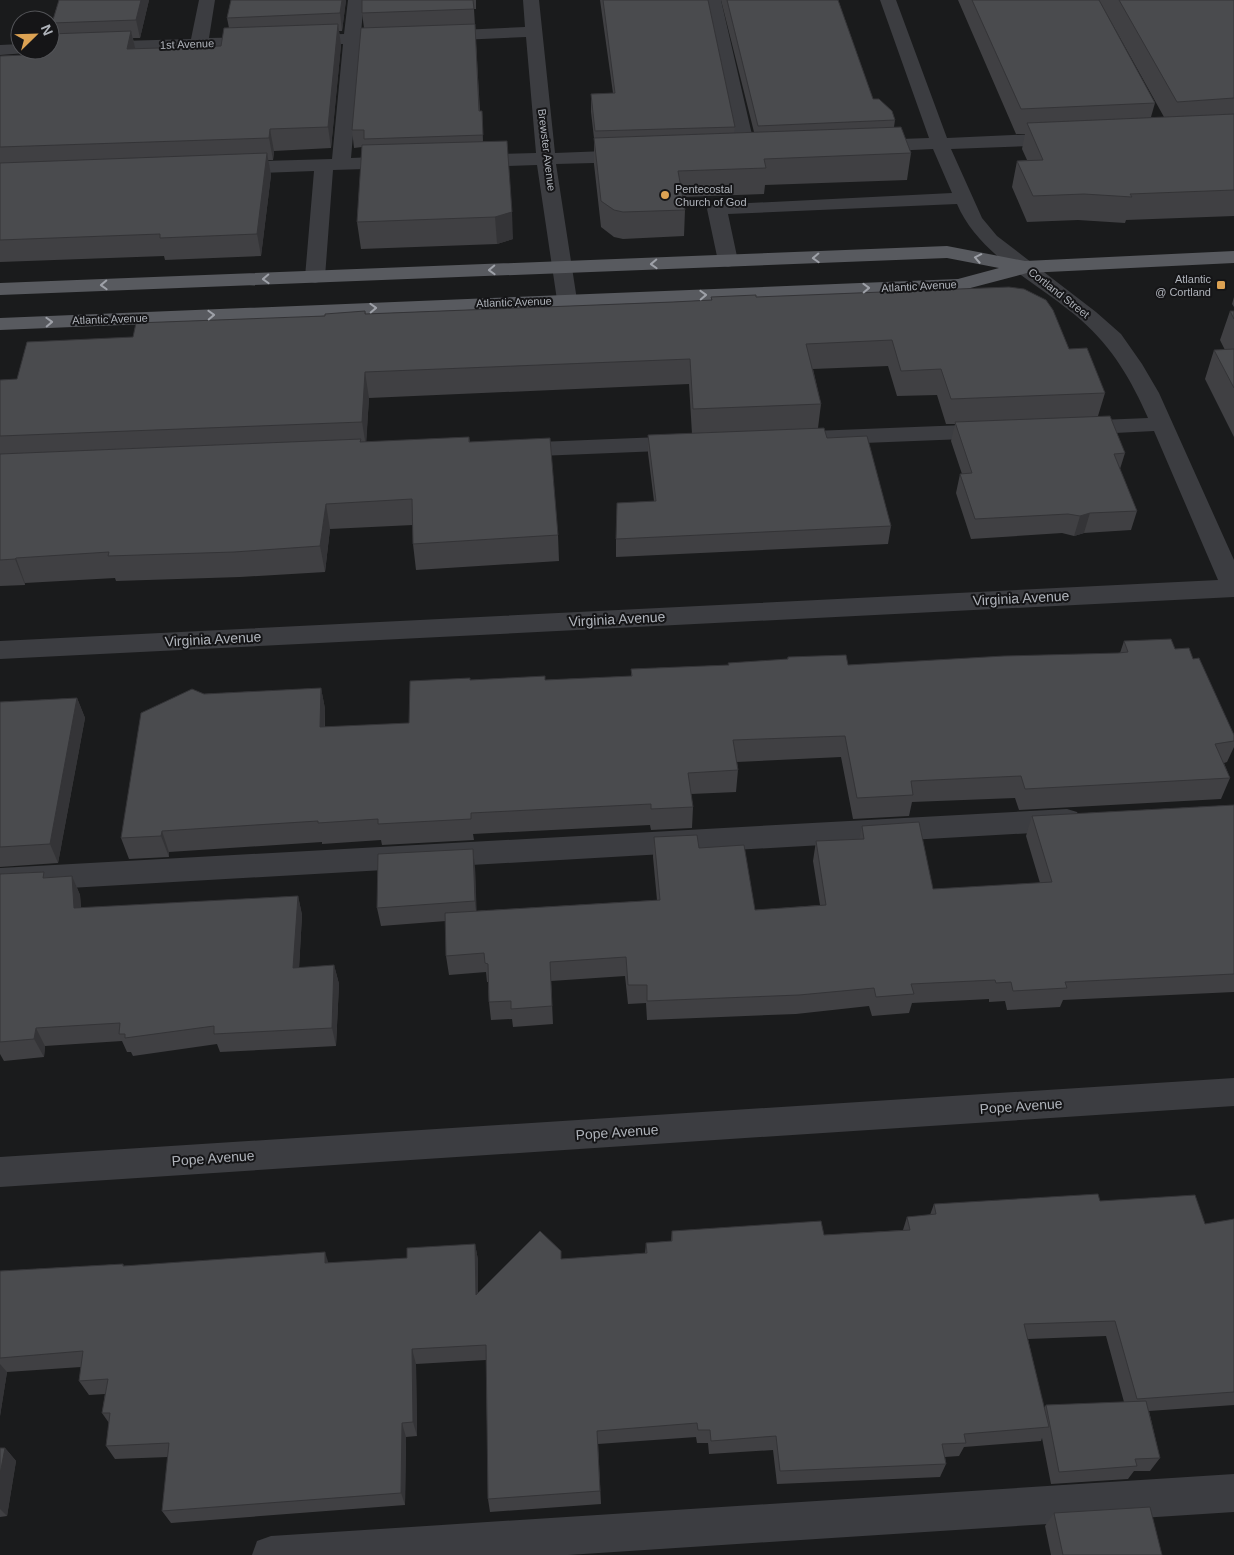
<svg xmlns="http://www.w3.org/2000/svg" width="1234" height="1555" viewBox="0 0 1234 1555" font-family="Arial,sans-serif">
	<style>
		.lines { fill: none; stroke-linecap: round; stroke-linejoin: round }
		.minor { fill: #3c3d41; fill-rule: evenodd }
		.major { fill: #585a5f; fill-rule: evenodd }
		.wall { fill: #404043; fill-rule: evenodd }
		.shaded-wall { fill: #343437 }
		.building { fill: #4a4b4e; stroke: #343437 }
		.oneway { stroke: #9ea1a8 }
		.poi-dot { fill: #dca253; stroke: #151517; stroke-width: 2 }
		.labels { text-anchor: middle; stroke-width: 4; stroke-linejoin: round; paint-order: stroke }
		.far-street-label { font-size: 11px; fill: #afb3ba; stroke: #151517 }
		.far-poi-label { font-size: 11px; fill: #afb3ba; stroke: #151517; text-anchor: start }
		.street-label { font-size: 14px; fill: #afb3ba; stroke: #151517 }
	</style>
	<rect width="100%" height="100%" fill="#1a1b1c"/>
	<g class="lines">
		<!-- minor -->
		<g class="minor">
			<path d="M199 0H215L209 38 259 37 265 38 268 42 265 46 259 47 50 53 43 50H50V43L191 39Z"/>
			<path d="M348 0H364L361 33H403L406 37 403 41 361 43 351 158 398 156 405 158 407 162 405 166 398 168 333 170 325 277 322 281 315 283 308 281 305 277 314 171 231 174 224 172 222 168 224 164 231 162 332 159 343 44 302 45 296 44 293 40 296 36 302 35 344 34Z"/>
			<path d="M523 0H539L555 153 631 150 638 152 640 156 638 160 631 162 556 164 577 300 574 304 567 306 560 304 557 300 537 165 471 167 464 165 462 161 464 157 471 155 536 153 526 37 437 41 431 40 428 36 431 32 437 31 525 27Z"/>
			<path d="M705 0H721L756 152 754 156 747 158 740 156 738 152Z"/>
			<path d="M880 0H896L947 138 1060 133 1067 135 1069 139 1067 143 1060 145 951 149 982 218 997 236 1096 312 1121 334 1142 364 1159 393 1234 560V597L0 659V641L1218 580 1154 431 1076 435 1068 433 1065 428 1068 423 1076 421 1148 418C1132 381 1112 347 1081 320 1040 284 979 256 957 204L728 214 738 261 735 265 728 267 721 265 718 261 707 209 710 205 952 193 933 149 871 152 864 150 862 146 864 142 871 140 929 138Z"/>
			<path d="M20 44V50H28L26 53 0 55V45Z"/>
			<path d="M990 424 998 426 1001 431 998 436 990 438 788 446 780 444 777 439 780 434 788 432Z"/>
			<path d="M685 436 693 438 696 443 693 448 685 450 514 457 506 455 503 450 506 445 514 443Z"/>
			<path d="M1067 809 1077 812 1081 820 1077 828 1067 831 0 892V868Z"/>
			<path d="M1234 1078V1106L0 1187V1157Z"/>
			<path d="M1234 1474V1512L568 1555H252L257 1541 271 1536Z"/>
		</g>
		<!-- major -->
		<path class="major" d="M947 246 1025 261 1234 251V263L1027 273 959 291 0 330V318L958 279 999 268 947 258 0 295V283Z"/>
	</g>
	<!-- wall -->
	<g class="wall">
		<path d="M59 0H149L140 38H133L135 49 221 46 229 28 227 18 231 0H346L342 31H339L341 45 331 148 274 151 273 160H268L271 175 261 256 165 260 164 256 0 262V56L25 55 50 50 54 33 52 23Z"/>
		<path d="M362 0H476V9H474L480 111H482L483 142 513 239 497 244 361 249 357 222 362 147 354 148 352 130 364 28 362 13Z"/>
		<path d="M600 0H708L735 127 734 133 754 132 721 0H838L873 99 895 120 894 127 911 153 907 180 765 185 764 194 683 197 685 210 684 236 623 239 614 237 601 227 594 164V138L591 112V94L613 93Z"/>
		<path d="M958 0H1099L1155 103 1151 117H1164L1099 0H1234V216L1126 220 1125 223 1078 220 1027 222 1012 187 1017 161 1027 160 1022 149 1025 134H1016Z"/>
		<path d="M711 297H756L1069 349 1105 393 1098 416 1125 453 1120 469 1137 511 1131 530 1084 533 1074 536 1062 533 971 539 956 493 960 474H962L951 441 955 424H946L937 395 897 396 888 366 813 369 821 404 818 428 827 438 891 526 888 544 616 557V539L654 501 648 453V435L692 434 689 384 369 398 366 442 469 437 470 442 558 535 559 561 416 570 413 544V525L330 529 325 572 240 577 116 581 115 578 25 583V585L0 586V380L17 379 133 337 365 311 366 314 673 302 711 300Z"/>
		<path d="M1234 297V307L1232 304Z"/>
		<path d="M1230 311H1234V437L1205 379 1214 350H1225L1220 340Z"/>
		<path d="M1124 641 1175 649 1193 659 1234 735V747L1227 762 1224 763 1230 778 1221 799 1019 810 1015 798 912 802 909 816 853 819 841 757 737 762 738 770 736 792 691 794 693 807 692 828 651 830 650 825 473 834 474 840 382 845 381 840 322 844V842L169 852V857L129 859 121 838 204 694 321 688 325 709V727L409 723 470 680H545L631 676V669L728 665 787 659 788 657 848 665 1120 653Z"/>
		<path d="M77 698 85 718 58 863 0 867V702Z"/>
		<path d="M1234 805V992L1063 1000 1060 1007 1007 1010 1005 1001 989 1002V999L912 1003 909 1013 872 1016 869 1006 796 1014 647 1020 646 1003 628 1004 625 976 551 981 553 1024 513 1027 512 1019 491 1020 489 1002 488 982H487L486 972 449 975 446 956V921L381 926 377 908 475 867 476 911 657 900 653 857 654 837 699 848 755 910 820 905 813 861 816 841 859 840 862 826 933 889 1040 883 1026 836 1032 816Z"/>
		<path d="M0 874 47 877 72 876 80 895 81 908 298 896 302 915 299 968 334 965 339 984 336 1046 220 1052 217 1044 133 1056 131 1052H127L122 1041 45 1046 44 1057 4 1061 0 1054Z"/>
		<path d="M1100 1201 1205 1224 1234 1219V1405L1149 1411 1160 1458 1150 1471H1134L1128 1479 1051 1484 1042 1438 1041 1441 964 1447 959 1456 945 1457 946 1464 940 1477 777 1484 773 1450 709 1454 708 1443H697L696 1437 598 1444 601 1504 490 1512 488 1499 486 1360 416 1364 417 1436 406 1437 405 1505 171 1523 162 1511 168 1457 115 1459 106 1446 109 1423 102 1413 105 1394 89 1395 79 1381 81 1367 7 1372 0 1416V1271L123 1264 124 1266 329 1263 407 1258 475 1244 478 1260V1293L562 1259 645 1253 646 1243 671 1241 672 1231 824 1235 903 1230 907 1217 930 1215 934 1204ZM1106 1336 1124 1402 1046 1405 1044 1408 1028 1339Z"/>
		<path d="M0 1448H5L16 1461 7 1516 0 1517Z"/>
		<path d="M1054 1513 1162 1555H1051L1045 1526Z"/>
	</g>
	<!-- shaded-wall -->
	<g class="shaded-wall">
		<path d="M141 0H149L140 38 136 20Z"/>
		<path d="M342 0H346L342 31 340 13Z"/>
		<path d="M338 24 341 45 331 148 328 127Z"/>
		<path d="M131 31 136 52 127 49Z"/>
		<path d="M270 129 274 151 273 160 269 138Z"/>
		<path d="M267 153 271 175 261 256 257 234Z"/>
		<path d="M512 212 513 239 497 244 495 217Z"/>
		<path d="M365 372 369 398 366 447 362 422Z"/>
		<path d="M326 504 330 529 325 572 320 546Z"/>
		<path d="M1090 513 1084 533 1074 536 1080 516Z"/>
		<path d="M16 558 25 583V585L15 559Z"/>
		<path d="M321 688 325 709 324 749 320 727Z"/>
		<path d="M77 698 85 718 58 863 50 844Z"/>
		<path d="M162 831 169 852V857L161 836Z"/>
		<path d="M473 849 475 867 477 919 475 901Z"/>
		<path d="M72 876 80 895 82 927 74 908Z"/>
		<path d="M298 896 302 915 298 987 293 968Z"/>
		<path d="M334 965 339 984 336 1046 332 1028Z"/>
		<path d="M36 1028 45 1046 44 1057 34 1039Z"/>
		<path d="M475 1244 478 1260V1310L476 1295Z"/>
		<path d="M325 1252 330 1268 325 1263Z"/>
		<path d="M412 1349 416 1364 417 1436 413 1422Z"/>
		<path d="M0 1364 7 1372 0 1416Z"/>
		<path d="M402 1423 406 1437 405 1505 401 1493Z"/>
		<path d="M5 1448 16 1461 7 1516 0 1509V1474Z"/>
	</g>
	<!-- building -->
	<g class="building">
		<path d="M59 0H141L136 20 52 23Z"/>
		<path d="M231 0H342L340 13 227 18Z"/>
		<path d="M362 0H473L474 9 362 13Z"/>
		<path d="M603 0H708L735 127 595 131 591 94 615 93Z"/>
		<path d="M727 0H838L873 99H879L892 111 895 120 758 126Z"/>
		<path d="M972 0H1099L1155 103 1021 109Z"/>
		<path d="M1119 0H1234V98L1177 102Z"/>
		<path d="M338 24 328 127 270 129 269 138 0 147V56L25 55 27 50H50V34L131 31 127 49 221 46 224 28Z"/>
		<path d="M475 24 479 111H482L483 135 364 139V130H352L361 28Z"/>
		<path d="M1234 114V190L1130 194 1132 197 1084 194 1033 196 1017 161 1043 160 1027 123Z"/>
		<path d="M901 127 911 153 764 159 766 168 678 171 685 210 623 212 614 210 601 201 594 138Z"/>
		<path d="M507 141 512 212 495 217 357 222 362 145Z"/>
		<path d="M267 153 257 234 160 238V234L0 240V163Z"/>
		<path d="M1009 287 1024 289 1046 300 1053 310 1069 349 1087 348 1105 393 951 399 941 369 901 371 892 340 806 344 821 404 693 409 690 359 365 372 362 422 0 436V380L17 379 27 342 133 337 136 323 325 316V314L365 311V314L673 302 712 300 711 297 756 295V297Z"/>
		<path d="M1230 311H1234V319Z"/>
		<path d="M1234 349V388L1214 350Z"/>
		<path d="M1110 416 1125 453 1114 454 1137 511 1090 513 1080 516 1068 514 975 519 960 474 972 473 955 422Z"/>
		<path d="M824 428 827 438 867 436 891 526 616 539 617 503 656 501 648 435Z"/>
		<path d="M469 437V442L550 438 558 535 413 544 412 499 326 504 320 546 234 552 108 556 109 552 16 558 15 559 0 560V454L361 439 360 442Z"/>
		<path d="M1171 639 1175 649 1189 648 1193 659 1199 658 1234 735V741L1215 744 1230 778 1025 789 1021 776 911 781 913 795 857 798 845 736 733 740 738 770 688 773 693 807 651 809V804L471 813V819L378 824V819L318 823V821L162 831 161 836 121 838 141 713 192 689 204 694 321 688 320 727 409 723 410 681 470 678V680L545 676V680L632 676 631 669 729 665 728 663 788 659V657L846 655 848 665 1004 656 1118 653 1128 652 1124 641Z"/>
		<path d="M77 698 50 844 0 847V702Z"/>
		<path d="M1234 805V974L1065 982 1067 988 1013 991 1011 982 996 983 995 980 911 984 914 994 876 997 874 988 799 995 647 1001V985H628L626 957 550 962 552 1006 511 1009V1001L489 1002 488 964 485 963 484 953 446 956 445 913 660 900 654 837 697 835 699 848 744 845 755 910 826 905 816 841 864 839 862 826 919 822 933 889 1052 882 1032 816Z"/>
		<path d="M473 849 475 901 377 908 378 854Z"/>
		<path d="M44 872 43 878 72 876 74 908 298 896 293 968 334 965 332 1028 214 1034V1026L125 1038V1034H119L120 1023 36 1028 34 1039 0 1042V874Z"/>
		<path d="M1098 1194 1100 1201 1195 1195 1205 1224 1234 1219V1392L1137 1399 1115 1321 1024 1324 1049 1427 964 1434 966 1443 942 1444 946 1464 780 1471 776 1436 711 1441 710 1430H698L697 1423 597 1431 600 1491 488 1499 486 1345 412 1349 413 1422 402 1423 401 1493 162 1511 169 1443 106 1446 110 1413H102L108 1379 79 1381 83 1351 0 1358V1271L123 1264V1266L325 1252V1263L407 1258V1248L475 1244 476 1295 540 1231 561 1251V1259L647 1253 646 1243 672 1241V1231L821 1221 824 1235 910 1230 907 1217 936 1214 934 1204Z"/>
		<path d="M1146 1401 1160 1458 1135 1459 1137 1466 1059 1472 1046 1405Z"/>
		<path d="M0 1448H5L0 1474Z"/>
		<path d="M1150 1507 1162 1555H1063L1054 1513Z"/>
	</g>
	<!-- one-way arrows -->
	<defs><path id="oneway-chevron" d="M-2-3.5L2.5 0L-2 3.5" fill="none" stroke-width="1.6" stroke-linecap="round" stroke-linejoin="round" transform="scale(1.25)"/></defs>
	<g class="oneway">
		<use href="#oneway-chevron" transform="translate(816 258) rotate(178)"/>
		<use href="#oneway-chevron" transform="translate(978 258) rotate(-169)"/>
		<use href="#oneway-chevron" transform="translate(654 264) rotate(178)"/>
		<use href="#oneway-chevron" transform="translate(492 270) rotate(178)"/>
		<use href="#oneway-chevron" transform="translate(266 279) rotate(178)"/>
		<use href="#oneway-chevron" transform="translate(104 285) rotate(178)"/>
		<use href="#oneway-chevron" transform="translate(866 288) rotate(-2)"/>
		<use href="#oneway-chevron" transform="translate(703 295) rotate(-2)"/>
		<use href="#oneway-chevron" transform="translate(373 308) rotate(-2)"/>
		<use href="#oneway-chevron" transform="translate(211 315) rotate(-2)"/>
		<use href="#oneway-chevron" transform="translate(49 322) rotate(-2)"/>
	</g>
	<!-- markers -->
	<g class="poi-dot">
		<circle cx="665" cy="195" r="5"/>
		<rect x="1216" y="280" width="10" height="10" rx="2.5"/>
	</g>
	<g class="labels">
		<!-- far-street labels -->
		<g class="far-street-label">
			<text transform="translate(187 44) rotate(-2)" y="4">1st Avenue</text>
			<text transform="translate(547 150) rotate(83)" y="4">Brewster Avenue</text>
			<text transform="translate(919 286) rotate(-3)" y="4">Atlantic Avenue</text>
			<text transform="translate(1059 293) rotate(38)" y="4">Cortland Street</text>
			<text transform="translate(514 302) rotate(-2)" y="4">Atlantic Avenue</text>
			<text transform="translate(110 319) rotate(-2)" y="4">Atlantic Avenue</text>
		</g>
		<!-- far-poi labels -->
		<g class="far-poi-label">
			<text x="675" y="193">Pentecostal<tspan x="675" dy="13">Church of God</tspan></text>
			<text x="1211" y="283" text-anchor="end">Atlantic<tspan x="1211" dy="13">@ Cortland</tspan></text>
		</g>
		<!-- street labels -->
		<g class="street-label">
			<text transform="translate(1021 598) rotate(-3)" y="5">Virginia Avenue</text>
			<text transform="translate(617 619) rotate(-3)" y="5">Virginia Avenue</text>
			<text transform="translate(213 639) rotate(-3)" y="5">Virginia Avenue</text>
			<text transform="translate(1021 1106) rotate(-4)" y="5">Pope Avenue</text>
			<text transform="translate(617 1132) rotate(-4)" y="5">Pope Avenue</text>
			<text transform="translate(213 1158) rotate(-4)" y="5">Pope Avenue</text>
		</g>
	</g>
	<!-- north arrow -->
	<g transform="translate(35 35) rotate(67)"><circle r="24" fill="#151517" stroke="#535458"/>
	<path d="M0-4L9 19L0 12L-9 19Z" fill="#dca253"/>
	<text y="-8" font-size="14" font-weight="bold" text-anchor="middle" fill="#afb3ba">N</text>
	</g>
</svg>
